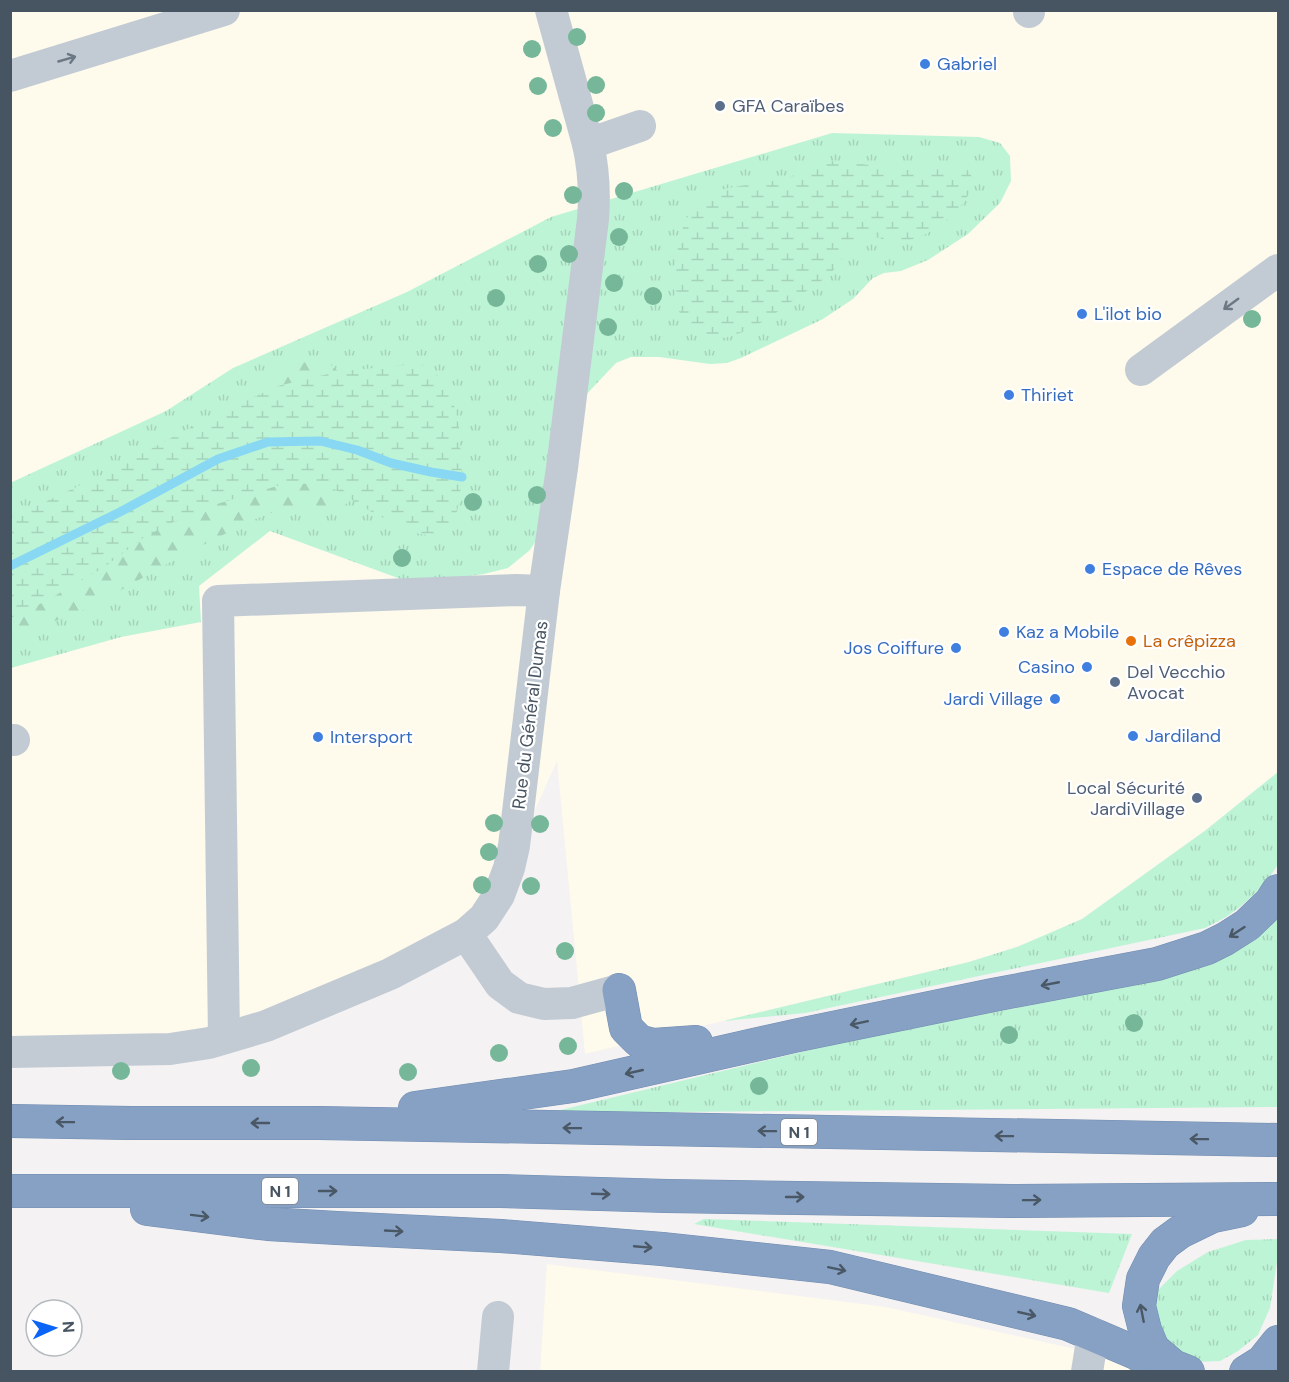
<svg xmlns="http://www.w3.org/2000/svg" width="1289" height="1382" viewBox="0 0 1289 1382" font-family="'DM Sans',sans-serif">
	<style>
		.commercial { fill: #fefaec }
		.grass { fill: url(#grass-tufts) }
		.forest { fill: url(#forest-firs) }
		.wetland { fill: url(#wetland-marsh) }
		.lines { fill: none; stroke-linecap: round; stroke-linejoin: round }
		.stream { stroke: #88d8f4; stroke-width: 9 }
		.highway-casing { stroke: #718cb0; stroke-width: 34 }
		.minor { stroke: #c2cbd4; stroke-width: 32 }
		.highway { stroke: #86a1c4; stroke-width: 33 }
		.tree { fill: #76b799 }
		.oneway { stroke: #6c7884 }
		.oneway2 { stroke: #4a5866 }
		.shop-dot { fill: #3f7fe0; stroke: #fff; stroke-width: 2 }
		.service-dot { fill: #5c6f8a; stroke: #fff; stroke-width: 2 }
		.food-dot { fill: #e8710a; stroke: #fff; stroke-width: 2 }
		.labels { text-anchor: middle; stroke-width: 4.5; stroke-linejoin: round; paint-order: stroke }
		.shield { fill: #fff; stroke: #7e8790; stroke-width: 1.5 }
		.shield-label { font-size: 16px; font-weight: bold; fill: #475461 }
		.shop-label { font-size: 18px; fill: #366cbe; stroke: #fff; text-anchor: start }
		.service-label { font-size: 18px; fill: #4e5e75; stroke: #fff; text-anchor: start }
		.food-label { font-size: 18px; fill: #c56008; stroke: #fff; text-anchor: start }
		.street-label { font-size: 18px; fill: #475461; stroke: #fff }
	</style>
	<defs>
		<pattern id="grass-tufts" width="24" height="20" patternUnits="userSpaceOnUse" patternTransform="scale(1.5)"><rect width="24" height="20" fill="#bef4d6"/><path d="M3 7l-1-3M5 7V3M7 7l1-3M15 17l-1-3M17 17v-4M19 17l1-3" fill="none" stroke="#a5d3ba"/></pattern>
		<pattern id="forest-firs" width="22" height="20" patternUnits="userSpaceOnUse" patternTransform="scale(1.5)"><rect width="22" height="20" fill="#bef4d6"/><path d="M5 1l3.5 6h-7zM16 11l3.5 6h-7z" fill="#a5d3ba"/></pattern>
		<pattern id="wetland-marsh" width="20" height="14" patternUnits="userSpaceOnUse" patternTransform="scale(1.5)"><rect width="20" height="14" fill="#bef4d6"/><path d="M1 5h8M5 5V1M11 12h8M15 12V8" fill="none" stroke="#a5d3ba"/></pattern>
	</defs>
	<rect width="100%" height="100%" fill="#f4f2f2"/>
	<!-- commercial -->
	<g class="commercial">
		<path d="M10 11H1278V772L1206 830 1082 919 1044 938 969 962 585 1054 557 761 509 868 476 917 209 1043 11 1052Z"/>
		<path d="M547 1264 886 1307 1125 1360 1152 1372H540Z"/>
	</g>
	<!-- grass -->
	<g class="grass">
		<path d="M832 133 979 137 1000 143 1010 156 1011 181 1000 203 968 234 928 260 901 271 884 273 873 278 853 299 823 319 741 358 727 363 710 364 659 357H631L616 363 583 398 546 525 530 550 508 568 484 574 414 584 270 531 199 586 201 622 121 637 11 668 10 483 166 411 233 368 407 292 551 217Z"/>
		<path d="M1278 772V864C1267 884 1246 904 1226 917 1219 921 1212 924 1205 928L805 1013 723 1021 969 962 1017 947 1082 919 1206 830Z"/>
		<path d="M1278 909V1107L548 1113 855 1039 1083 995 1191 968Z"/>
		<path d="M704 1219 1132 1234 1109 1293 694 1224Z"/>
		<path d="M1278 1239V1255L1270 1308 1258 1335 1238 1351 1220 1361 1195 1362 1171 1347 1160 1328 1155 1309 1158 1290 1177 1271 1208 1252 1246 1240Z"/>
	</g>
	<!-- forest -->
	<path class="forest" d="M312 362 331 365 347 379 360 494 340 508 279 510 250 521 174 560 91 607 11 638V522L257 399 275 378 295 363Z"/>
	<!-- wetland -->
	<g class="wetland">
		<path d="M838 161 909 170 963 168 969 171 974 181C966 211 928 241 897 242 883 243 878 232 862 240 848 246 842 262 831 273 822 281 812 287 802 294 781 309 758 328 732 336 723 339 715 338 706 334 694 330 682 320 677 307 675 301 675 292 675 285 675 259 679 219 700 200 719 183 767 186 792 176 799 173 805 169 812 166 821 162 829 161 838 161Z"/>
		<path d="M412 364 423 365 433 371 442 380 452 397 459 426 462 477 459 502 455 520 441 533 431 536 416 533 375 514 336 490 315 484 287 483 207 507 167 525 143 538 103 568 44 602 11 618V518L110 471 210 417 278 386 336 372Z"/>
	</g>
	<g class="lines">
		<!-- stream -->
		<path class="stream" d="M10 566 120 512 218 459 268 442 320 441 357 450 391 463 431 472 462 477"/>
		<defs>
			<g id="highway">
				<path d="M619 990 626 1028 639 1041 653 1045 696 1042"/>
				<path d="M415 1108 573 1086 794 1036 993 995 1157 964 1207 948 1225 939 1247 925 1271 902 1278 891"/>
				<path d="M10 1121 131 1123H319L1278 1140"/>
				<path d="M10 1191H500L667 1196 1011 1201 1278 1199"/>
				<path d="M147 1209 268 1224 337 1228 501 1236 662 1249 830 1267 1068 1324 1136 1353 1165 1372"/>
				<path d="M1188 1372 1173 1366 1153 1349 1145 1330 1139 1306 1143 1279 1154 1257 1165 1243 1180 1232 1213 1216 1242 1210"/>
				<path d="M1246 1372 1262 1362 1278 1342"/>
			</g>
		</defs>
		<!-- highway casing -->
		<use href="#highway" class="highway-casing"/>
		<!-- minor -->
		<g class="minor">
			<path d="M1029 12V10"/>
			<path d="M10 76 224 10"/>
			<path d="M588 144 640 126"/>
			<path d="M1141 370 1278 270"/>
			<path d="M10 740H14"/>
			<path d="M466 934 500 984 519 998 544 1004 572 1003 619 990"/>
			<path d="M224 1038 218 601 516 590 544 591"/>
			<path d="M10 1052 170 1049 209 1043 266 1026 390 974 466 934 484 918 499 895 509 868 514 846 544 591 562 468 593 219C595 193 594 170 588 144L551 10"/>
			<path d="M493 1372 498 1317"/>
			<path d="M1087 1372 1093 1334"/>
		</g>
		<!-- highway -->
		<use href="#highway" class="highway"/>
	</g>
	<!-- trees -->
	<g class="tree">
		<circle cx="577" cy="37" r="9"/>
		<circle cx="532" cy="49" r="9"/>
		<circle cx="596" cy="85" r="9"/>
		<circle cx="538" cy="86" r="9"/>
		<circle cx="596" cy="113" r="9"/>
		<circle cx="553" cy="128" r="9"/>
		<circle cx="624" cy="191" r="9"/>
		<circle cx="573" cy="195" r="9"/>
		<circle cx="619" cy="237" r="9"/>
		<circle cx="569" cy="254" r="9"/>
		<circle cx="538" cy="264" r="9"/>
		<circle cx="614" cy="283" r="9"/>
		<circle cx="653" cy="296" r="9"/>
		<circle cx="496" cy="298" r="9"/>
		<circle cx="1252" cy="319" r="9"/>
		<circle cx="608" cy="327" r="9"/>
		<circle cx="537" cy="495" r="9"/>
		<circle cx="473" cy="502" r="9"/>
		<circle cx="402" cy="558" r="9"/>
		<circle cx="494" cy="823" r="9"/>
		<circle cx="540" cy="824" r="9"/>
		<circle cx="489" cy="852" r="9"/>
		<circle cx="482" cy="885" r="9"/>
		<circle cx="531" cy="886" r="9"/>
		<circle cx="565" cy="951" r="9"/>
		<circle cx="1134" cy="1023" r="9"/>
		<circle cx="1009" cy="1035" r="9"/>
		<circle cx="568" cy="1046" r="9"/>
		<circle cx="499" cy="1053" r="9"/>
		<circle cx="251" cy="1068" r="9"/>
		<circle cx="121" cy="1071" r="9"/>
		<circle cx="408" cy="1072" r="9"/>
		<circle cx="759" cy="1086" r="9"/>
	</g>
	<!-- one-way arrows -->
	<defs><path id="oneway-shaft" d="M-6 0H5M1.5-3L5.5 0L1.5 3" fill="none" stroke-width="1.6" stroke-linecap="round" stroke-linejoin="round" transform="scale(1.5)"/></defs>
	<g class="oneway">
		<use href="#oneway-shaft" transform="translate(67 59) rotate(-16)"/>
		<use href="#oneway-shaft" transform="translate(1231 304) rotate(144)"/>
	</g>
	<g class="oneway2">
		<use href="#oneway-shaft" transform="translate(1237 932) rotate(147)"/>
		<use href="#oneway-shaft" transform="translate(1050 984) rotate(169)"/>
		<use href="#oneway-shaft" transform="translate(859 1023) rotate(168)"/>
		<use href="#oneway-shaft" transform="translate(634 1072) rotate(167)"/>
		<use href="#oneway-shaft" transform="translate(65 1122) rotate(-179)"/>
		<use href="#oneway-shaft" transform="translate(260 1123) rotate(-180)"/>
		<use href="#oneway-shaft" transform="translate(572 1128) rotate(-179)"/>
		<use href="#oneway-shaft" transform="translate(767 1131) rotate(-179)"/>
		<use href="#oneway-shaft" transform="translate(1004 1136) rotate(-179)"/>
		<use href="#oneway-shaft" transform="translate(1199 1139) rotate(-179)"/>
		<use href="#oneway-shaft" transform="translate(328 1191)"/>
		<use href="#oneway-shaft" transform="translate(601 1194) rotate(2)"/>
		<use href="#oneway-shaft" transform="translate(795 1197)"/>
		<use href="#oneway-shaft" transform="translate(1032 1200) rotate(-1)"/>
		<use href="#oneway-shaft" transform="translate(200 1216) rotate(7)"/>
		<use href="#oneway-shaft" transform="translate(394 1231) rotate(3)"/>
		<use href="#oneway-shaft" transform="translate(643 1247) rotate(5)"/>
		<use href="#oneway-shaft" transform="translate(837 1269) rotate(12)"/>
		<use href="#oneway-shaft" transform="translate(1142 1313) rotate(-101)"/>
		<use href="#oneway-shaft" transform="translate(1027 1314) rotate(13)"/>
	</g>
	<!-- markers -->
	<g class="shop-dot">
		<circle cx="925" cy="64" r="6"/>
		<circle cx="1082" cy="314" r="6"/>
		<circle cx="1009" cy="395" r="6"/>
		<circle cx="1090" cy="569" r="6"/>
		<circle cx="1004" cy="632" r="6"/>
		<circle cx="956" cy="648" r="6"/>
		<circle cx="1087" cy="667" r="6"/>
		<circle cx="1055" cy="699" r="6"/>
		<circle cx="1133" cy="736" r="6"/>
		<circle cx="318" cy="737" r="6"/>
	</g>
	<g class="service-dot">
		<circle cx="720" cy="106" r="6"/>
		<circle cx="1115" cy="682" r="6"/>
		<circle cx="1197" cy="798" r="6"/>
	</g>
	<circle class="food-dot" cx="1131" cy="641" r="6"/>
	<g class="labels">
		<!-- shield labels -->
		<g class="shield">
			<rect x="781" y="1119" width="36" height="26" rx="4.5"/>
			<rect x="262" y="1178" width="36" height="26" rx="4.5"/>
		</g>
		<g class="shield-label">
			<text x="799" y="1138">N 1</text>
			<text x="280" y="1197">N 1</text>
		</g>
		<!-- shop labels -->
		<g class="shop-label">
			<text x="937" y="70">Gabriel</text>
			<text x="1094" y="320">L'ilot bio</text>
			<text x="1021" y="401">Thiriet</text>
			<text x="1102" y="575">Espace de Rêves</text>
			<text x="1016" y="638">Kaz a Mobile</text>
			<text x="944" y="654" text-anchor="end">Jos Coiffure</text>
			<text x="1075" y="673" text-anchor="end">Casino</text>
			<text x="1043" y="705" text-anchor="end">Jardi Village</text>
			<text x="1145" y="742">Jardiland</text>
			<text x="330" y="743">Intersport</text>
		</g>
		<!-- service labels -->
		<g class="service-label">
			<text x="732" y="112">GFA Caraïbes</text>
			<text x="1127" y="678">Del Vecchio<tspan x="1127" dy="21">Avocat</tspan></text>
			<text x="1185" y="794" text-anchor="end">Local Sécurité<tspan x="1185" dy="21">JardiVillage</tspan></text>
		</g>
		<!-- food labels -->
		<g class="food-label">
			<text x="1143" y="647">La crêpizza</text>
		</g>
		<!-- street labels -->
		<g class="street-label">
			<text transform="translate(530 715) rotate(-83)" y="6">Rue du Général Dumas</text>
		</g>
	</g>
	<!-- border -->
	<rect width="1289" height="1382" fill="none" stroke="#475461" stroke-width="24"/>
	<!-- north arrow -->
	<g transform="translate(54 1328) rotate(86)"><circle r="28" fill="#ffffff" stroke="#b5bbc0" stroke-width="1.5"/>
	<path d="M0-4.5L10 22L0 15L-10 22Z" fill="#0a65f6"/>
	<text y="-9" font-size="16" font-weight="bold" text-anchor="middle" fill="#475461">N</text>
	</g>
</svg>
